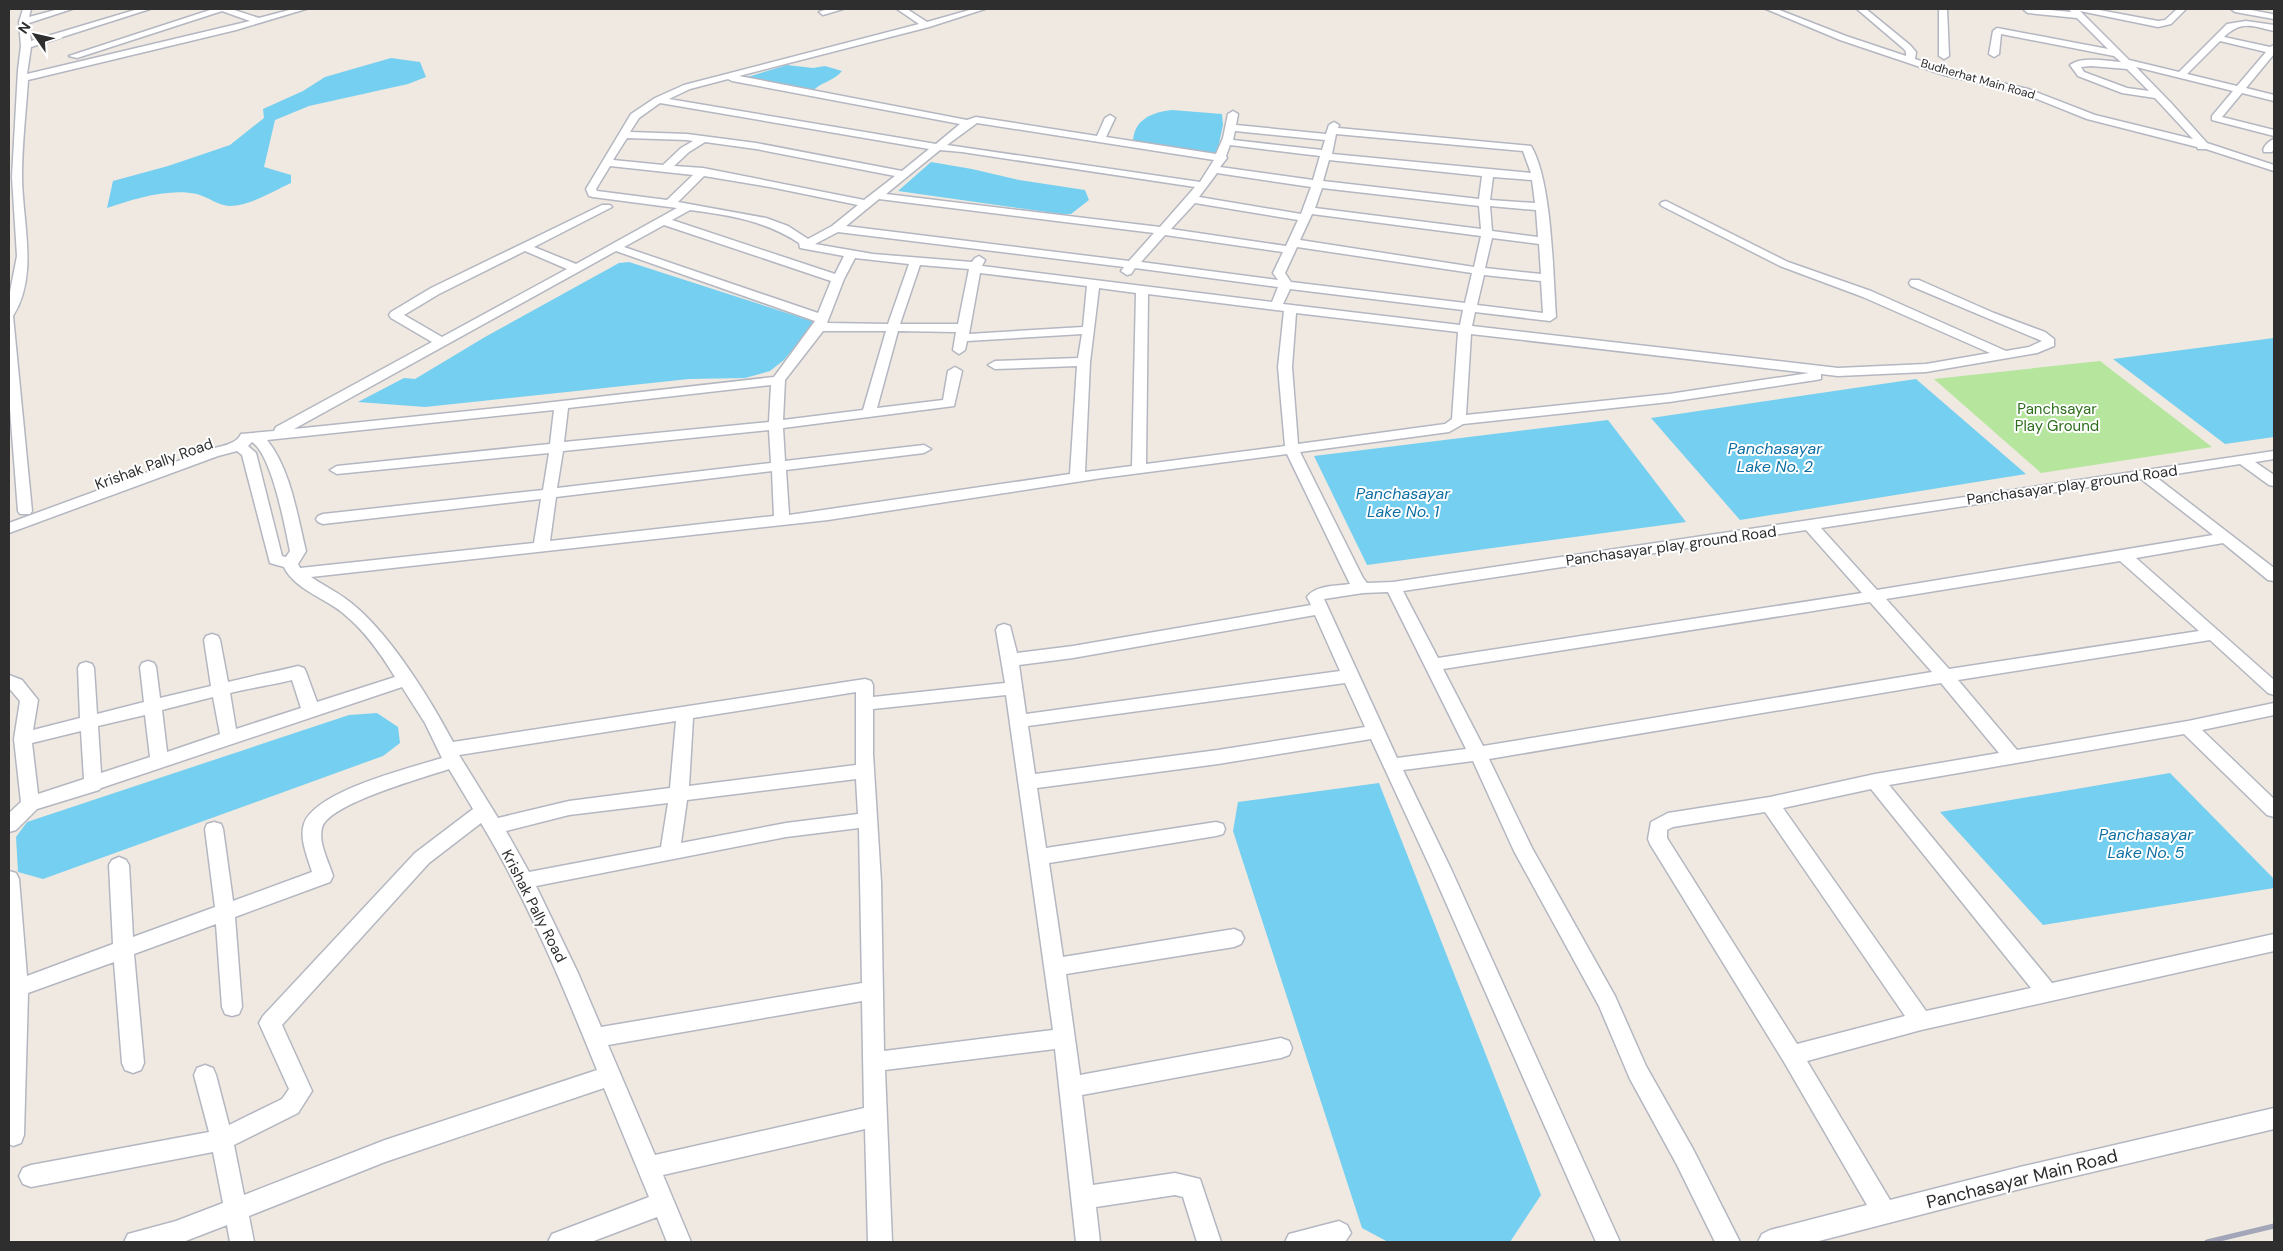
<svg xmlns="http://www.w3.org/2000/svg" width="2283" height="1251" viewBox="0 0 2283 1251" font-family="'DM Sans',sans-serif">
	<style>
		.green { fill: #b6e59e }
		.water { fill: #75cff0 }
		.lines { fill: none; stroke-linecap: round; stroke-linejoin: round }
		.street-casing { stroke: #b4b7c1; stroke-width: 3 }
		.street { fill: #fff; fill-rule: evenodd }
		.rail { stroke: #a3a6b8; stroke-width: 5 }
		.labels { text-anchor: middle; stroke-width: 4; stroke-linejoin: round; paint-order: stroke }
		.far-street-label { font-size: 12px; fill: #2e2e2e; stroke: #fff }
		.park-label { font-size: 15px; fill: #2c6e1b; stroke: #fff }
		.street-label { font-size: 15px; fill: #2e2e2e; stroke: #fff }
		.water-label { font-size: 16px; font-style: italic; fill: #0d6fa3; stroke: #fff }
		.near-street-label { font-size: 18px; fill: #2e2e2e; stroke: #fff }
	</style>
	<rect width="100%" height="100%" fill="#efe9e1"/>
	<!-- green -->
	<path class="green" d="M2100 361 2212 447 2041 473 1934 379Z"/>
	<!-- water -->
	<g class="water">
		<path d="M391 58 420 62 426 77 408 84 309 106 275 120 264 167 291 175V183C273 191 250 206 230 206 219 206 208 197 197 194 168 188 134 199 107 208L113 181 168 166 230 145 264 118 263 109 303 91 325 77Z"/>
		<path d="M787 65 813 68 825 66 842 71C833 82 820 82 812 92L744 78Z"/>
		<path d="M1172 110 1222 114 1223 125 1217 153 1165 147 1133 141C1134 119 1153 112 1172 110Z"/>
		<path d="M931 162 972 169 1019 180 1085 190 1089 200 1071 214H1061L898 191Z"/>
		<path d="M629 262 812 321V325L784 360 770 371 745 378 689 379 425 407 358 402 404 378 415 379 485 337 619 263Z"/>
		<path d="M2274 338V437L2225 444 2113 359Z"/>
		<path d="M1916 379 2026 474 1740 520 1651 418Z"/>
		<path d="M1608 420 1686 522 1367 565 1314 456Z"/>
		<path d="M377 713 398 727 400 743 383 756 43 879 18 872 16 837 27 822 349 715Z"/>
		<path d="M2170 773 2274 879V888L2043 925 1940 812Z"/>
		<path d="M1379 783 1541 1195 1510 1242H1388L1362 1228 1233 831 1238 802Z"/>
	</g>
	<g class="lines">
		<defs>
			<g id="street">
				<path d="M23 9H31L29 17 59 9H72L29 23 31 41 138 9H150L31 47 27 74 250 21 222 11 77 58 69 56 213 9H231L259 18 293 9H306L236 30 28 80C26 112 22 144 22 176 22 221 39 275 13 316L32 511 30 514H20L18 511 9 396V297L17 256 12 177 18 70 21 46 19 22Z"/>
				<path d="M827 9H843L823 15 819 12Z"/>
				<path d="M897 9H907L927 22 973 9H985L929 27 739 76 967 120 976 117 1097 136 1105 118 1110 115 1115 118 1106 137 1216 154 1223 138 1228 114 1233 111 1238 114 1236 125 1326 134 1329 125 1334 122 1339 125 1338 128 1531 146C1552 181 1553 274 1556 317L1550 321 1475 312 1472 326 1838 368 1926 364 1990 353 1863 297 1780 266 1662 206 1660 204 1662 202 1666 201 1788 262 1871 291 2006 351 2029 347 2042 341 1911 286 1909 283 1911 280H1919L1994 313 2045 332 2054 339V346L2037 353 1926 372 1838 376 1821 374V379L1816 380 1669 402 1463 424 1449 432 1300 452 1363 578 1367 583 1393 582 2274 451V459L2255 462 2274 475V486L2269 485 2240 464 2156 477 2274 568V581L2268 580 2223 543 2136 558 2274 680V695L2268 693 2210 640 1958 680 2017 750 2188 721 2274 703V715L2202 730 2274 799V817L2267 815 2184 734 1889 785 2052 983 2274 934V951L1921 1030 1807 1061 1890 1200 2020 1167 2274 1108V1129L2020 1189 1815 1242H1758L1762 1234 1770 1230 1867 1205 1784 1062 1650 844 1648 839 1651 822 1668 813 1770 797 1875 774 1999 753 1941 683 1489 759 1532 848 1615 996 1646 1066 1693 1149 1740 1242H1715L1677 1165 1630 1079 1599 1006 1514 851 1473 761 1403 770 1451 869 1620 1242H1596L1431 869 1371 739 1218 764 1037 788 1046 848 1216 822 1223 824 1225 829 1223 834 1216 836 1049 863 1063 957 1234 929 1241 932 1244 938 1241 944 1234 947 1066 974 1080 1075 1281 1038 1289 1041 1292 1048 1289 1055 1281 1058 1082 1095 1093 1185 1175 1173 1200 1179 1221 1242H1197L1183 1197 1175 1195 1096 1207 1100 1242H1076L1055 1049 885 1070 892 1242H868L865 1129 663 1175 691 1242H667L657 1217 591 1242H548L552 1234 649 1197 604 1088 385 1162 249 1216 254 1242H230L227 1225 183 1242H124L128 1234 176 1221 223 1203 213 1152 31 1187 23 1184 19 1176 23 1168 31 1165 209 1132 194 1075 197 1068 205 1065 213 1068 216 1075 229 1125 282 1099 289 1089 259 1023 263 1016 415 853 473 809 449 769C426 777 327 804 322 828 318 843 329 862 333 876L330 882 235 917 242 1007 239 1014 232 1016 225 1014 222 1007 216 924 134 954 144 1063 141 1070 133 1073 125 1070 122 1063 114 962 28 993 24 1135 21 1143 13 1146 9 1144V871L16 873 19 879 27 976 113 944 109 865 112 860 119 857 126 860 129 865 133 937 215 907 205 829 207 824 214 822 221 824 223 829 233 901 312 872C308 858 299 839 304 824 315 791 410 768 442 758L425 723 402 687 101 788 99 790 37 809 16 830 9 832V813L21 802 14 739 20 701 9 688V675L22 680 38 700 33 730 80 718 78 668 80 664 86 662 92 664 94 668 97 714 144 702 140 667 142 663 148 661 154 663 156 667 160 698 211 686 204 640 206 636 212 634 218 636 220 640 228 682C251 676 274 672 298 666L304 668 306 672 317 702 395 677C381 654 365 631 344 614 326 598 295 590 284 567L270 563 242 455 237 451 218 456 9 533V523L208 450C220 446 236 445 241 434L274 431 276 427 432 342 391 318 389 315 391 312 431 288 602 205H610L612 207 534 247 576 264 677 208 593 197 589 196 586 189 631 114 655 98 684 85 919 24ZM728 79 732 81 960 124 936 144 669 99 690 89ZM660 103 929 149 902 171 756 143 687 134 630 132 639 118ZM977 123 1214 160 1200 182 947 145ZM1235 131 1325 140 1322 150 1233 140ZM1336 134 1523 151 1531 173 1332 154ZM627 138 687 140 693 141 681 148 663 165 613 160ZM705 142 756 149 895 176 864 200 703 168 674 166 689 152ZM1230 145 1320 156 1313 180 1220 167 1227 158 1226 156ZM940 150 962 152 1195 187 1160 227 886 194ZM1329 160 1482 176 1479 199 1323 181ZM610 166 693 175 667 200 597 191 596 189ZM1217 173 1311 187 1301 214 1199 197ZM704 176 770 187 858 205 832 226 808 239 788 226 766 218 678 202ZM1493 177 1532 180 1535 203 1490 200ZM1322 188 1479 206 1481 229 1315 208ZM879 199 1154 233 1129 261 846 226ZM1195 203 1298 220 1286 246 1171 229ZM1490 206 1536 210 1538 237 1492 231ZM690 210C730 215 765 221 799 243L800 248 844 256 835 274 672 220ZM1312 214 1481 236 1474 267 1300 240ZM664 225 831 281 818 313 624 247ZM838 232 1124 267 1121 271 1127 275 1131 274 1135 268 1278 287 1272 302 982 266 985 260 979 256 975 258 972 262 873 254 815 244ZM1165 235 1283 252 1273 273 1278 280 1141 262ZM1492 238 1539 244 1541 274 1485 268ZM1297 247 1472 273 1465 303 1291 282 1285 273ZM525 251 567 269 442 337 404 315 439 294ZM616 251 815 321 774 377 518 406 294 429ZM855 258 909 264 888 324 827 323 844 279ZM920 265 969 269 958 324H900ZM980 273 1087 286 1083 327 969 334ZM1484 275 1541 281 1543 313 1477 305ZM1099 288 1136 293 1132 466 1085 472 1090 362ZM1290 289 1463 310 1460 325 1283 304ZM1148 294 1284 311 1278 367 1285 446 1146 464ZM1296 313 1458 332 1452 419 1445 424 1298 444 1292 367ZM823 331H886L863 410 783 420 785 380ZM898 331 956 332 953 350 959 354 965 350 967 341 1082 334 1078 358 995 361 988 365 995 369 1077 366 1070 474 789 515 786 470 924 453 931 449 924 445 785 461 783 428 954 406 962 371 955 367 948 371 943 400 877 408ZM1471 334 1809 373 1669 394 1466 415ZM771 385 769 422 564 442 568 408ZM554 410 550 444 337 466 330 470 337 474 549 453 543 490 323 514 318 516 316 519 318 522 323 524 541 499 534 543 300 568 298 564 306 551C297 515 291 470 267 440ZM769 430 771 463 557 488 563 451ZM252 442C272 455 285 527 290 551L286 557 282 556 256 453 248 446ZM1287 454 1350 584C1337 586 1315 585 1307 597L1311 605 1073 646 1017 653 1010 626 1004 624 998 626 996 630 1005 683 873 697V685L871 681 865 679 453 742C430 699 393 639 356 607 343 595 326 587 311 577L828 520 1102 478ZM772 471 774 516 550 541 556 497ZM2141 479 2213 535 1877 590 1821 528ZM1806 530 1862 593 1438 658 1403 591ZM2120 561 2199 631 1949 669 1886 599ZM1388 592 1466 749 1397 758 1324 599 1363 593ZM1870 602 1932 672 1483 746 1443 669ZM1315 615 1340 671 1026 714 1019 665 1073 658ZM292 680 301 708 236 729 230 693C251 688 271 685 292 680ZM1345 683 1365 727 1218 750 1035 774 1028 726ZM856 692V765L689 786 693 718ZM1006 695 1053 1030 884 1051 881 882 873 754V709ZM213 697 220 734 167 752 162 710ZM145 715 150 757 101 773 98 726ZM676 721 670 788 569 801 498 818 459 755ZM81 731 84 779 38 794 32 743ZM856 779 858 814 786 823 681 843 687 800ZM1871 789 2031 988 1926 1011 1783 808ZM668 803 661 847 529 872 506 831 569 815ZM1765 812 1905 1016 1797 1044 1667 838V830L1673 827ZM481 823C528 901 563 986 597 1070L385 1140 244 1195 234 1145 298 1113 312 1091 282 1025 429 863ZM859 828 862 983 601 1027 578 973 536 886 786 837ZM862 1001 864 1108 655 1155 608 1045Z"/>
				<path d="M1766 9H1777L1846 36 1906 56V52L1904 49 1857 9H1866L1910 45 1916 52 1915 59 1950 71 2028 89 2095 115 2193 139 2155 98 2122 93 2078 76 2070 65C2082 56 2106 61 2121 62L2114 56 2001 34 1999 54 1994 57 1989 54 1993 31 1997 28 2108 49 2077 18 2028 13 2024 10 2040 9 2071 12 2069 9H2094L2158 21 2165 20 2177 9H2186L2171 24 2158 27 2080 11 2129 60 2179 72 2227 24 2246 21 2274 25V31C2253 26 2241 20 2224 37L2270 47 2274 45V54L2246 88 2274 95V101L2242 93 2222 117 2274 130V136L2212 120V116L2233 91 2136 67 2172 104 2207 143 2274 165V171L2206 149H2198L2197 147 2087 119 2022 93 1944 75 1840 40ZM2220 41 2266 52 2237 86 2187 74ZM2091 66 2127 69 2149 91 2127 88 2084 72 2081 67Z"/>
				<path d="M1939 9H1947L1949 56 1944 59 1939 56Z"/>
				<path d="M2231 9H2246L2272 14 2274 15V19L2235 12Z"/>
				<path d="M2274 139V149L2272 152H2264C2261 148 2270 140 2274 139Z"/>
				<path d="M1339 1221 1347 1225 1351 1233 1345 1242H1285L1289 1234Z"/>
			</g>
		</defs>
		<!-- street casing -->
		<use href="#street" class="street-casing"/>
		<!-- street -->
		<use href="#street" class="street"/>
		<!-- rail -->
		<path class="rail" d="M2207 1242 2274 1226"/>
	</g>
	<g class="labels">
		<!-- far-street labels -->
		<g class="far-street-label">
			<text transform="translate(1978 79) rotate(16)" y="4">Budherhat Main Road</text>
		</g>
		<!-- park labels -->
		<g class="park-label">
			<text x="2057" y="414">Panchsayar<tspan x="2057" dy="17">Play Ground</tspan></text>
		</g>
		<!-- street labels -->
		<g class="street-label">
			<text transform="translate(154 464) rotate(-20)" y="5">Krishak Pally Road</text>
			<text transform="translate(2072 485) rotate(-8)" y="5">Panchasayar play ground Road</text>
			<text transform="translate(1671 546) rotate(-8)" y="5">Panchasayar play ground Road</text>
			<text transform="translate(534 906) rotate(63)" y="5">Krishak Pally Road</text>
		</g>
		<!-- water labels -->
		<g class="water-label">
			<text x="1775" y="454">Panchasayar<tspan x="1775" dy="18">Lake No. 2</tspan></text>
			<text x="1403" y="499">Panchasayar<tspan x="1403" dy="18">Lake No. 1</tspan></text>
			<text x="2146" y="840">Panchasayar<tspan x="2146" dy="18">Lake No. 5</tspan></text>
		</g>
		<!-- near-street labels -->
		<g class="near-street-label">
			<text transform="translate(2022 1179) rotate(-14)" y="6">Panchasayar Main Road</text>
		</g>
	</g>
	<!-- border -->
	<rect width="2283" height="1251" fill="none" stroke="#2e2e2e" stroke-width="20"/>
	<!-- north arrow -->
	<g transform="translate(35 35) rotate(304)" stroke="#ffffff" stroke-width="4" paint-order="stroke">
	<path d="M0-4L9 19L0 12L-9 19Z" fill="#2e2e2e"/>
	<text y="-8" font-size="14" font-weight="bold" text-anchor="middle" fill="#2e2e2e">N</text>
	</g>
</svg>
